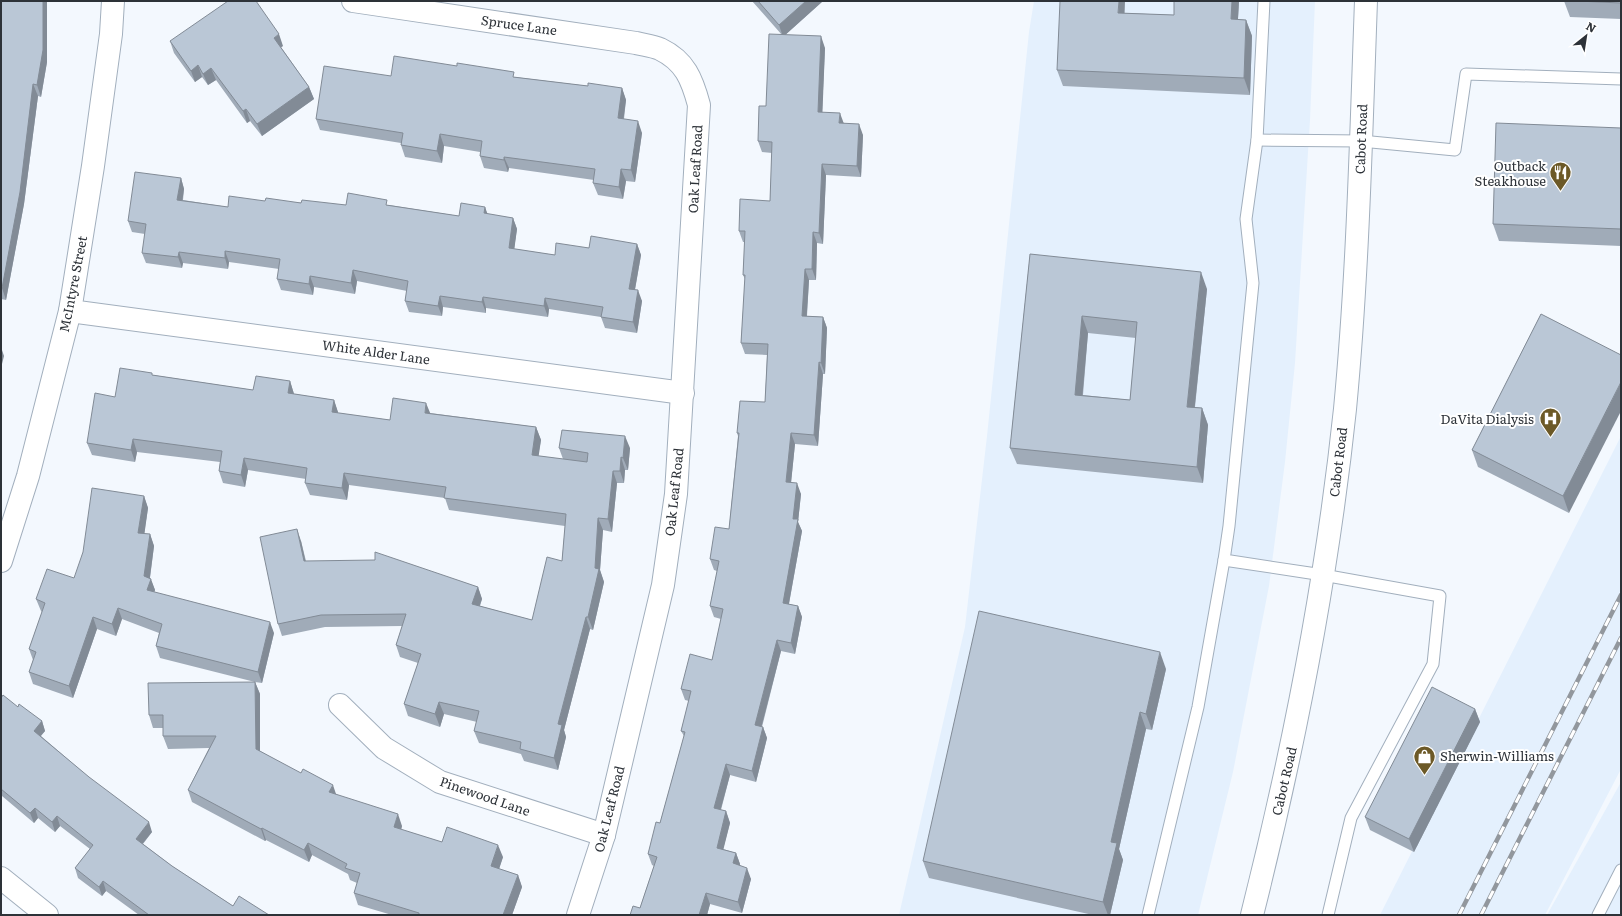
<svg xmlns="http://www.w3.org/2000/svg" width="1622" height="916" viewBox="0 0 1622 916" font-family="Literata,serif">
	<style>
		.built { fill: #e4f0fd }
		.lines { fill: none; stroke-linecap: round; stroke-linejoin: round }
		.lane-casing { stroke: #a2afbd; stroke-width: 13 }
		.street-casing { stroke: #a2afbd; stroke-width: 24 }
		.secondary-casing { stroke: #a2afbd; stroke-width: 24 }
		.lane { stroke: #fff; stroke-width: 11 }
		.street { stroke: #fff; stroke-width: 22 }
		.secondary { stroke: #fff; stroke-width: 22 }
		.rail-casing { stroke: #92979d; stroke-width: 4.5 }
		.rail { stroke: #fff; stroke-width: 3; stroke-dasharray: 9; stroke-linecap: butt }
		.wall { fill: #a0abb8; fill-rule: evenodd }
		.shaded-wall { fill: #828b96 }
		.building { fill: #bac7d6; stroke: #828b96; fill-rule: evenodd }
		.labels { text-anchor: middle; stroke-width: 4; stroke-linejoin: round; paint-order: stroke }
		.street-label { font-size: 13px; fill: #2d3238; stroke: #fff }
		.poi-label { font-size: 13px; fill: #2d3238; stroke: #fff; text-anchor: end }
	</style>
	<rect width="100%" height="100%" fill="#f3f8fe"/>
	<!-- built -->
	<g class="built">
		<path d="M1034 1H1315L1310 120 1295 363 1285 462 1269 586 1233 772 1198 915H899L965 627 987 436 1029 32Z"/>
		<path d="M1621 436V769L1545 915H1380Z"/>
		<path d="M1621 782V915H1547Z"/>
	</g>
	<g class="lines">
		<defs>
			<g id="lane">
				<path d="M1264 1 1257 140 1246 219 1253 283 1229 526 1224 560 1323 575 1440 596 1433 664 1351 818 1328 915"/>
				<path d="M1257 140 1361 141 1455 150 1466 74 1621 79"/>
				<path d="M1148 915 1198 707 1224 560"/>
				<path d="M1598 915 1621 870"/>
			</g>
			<g id="street">
				<path d="M353 1 636 43C644 45 653 46 660 49 685 61 692 79 699 105L676 494 663 585 604 835 578 915"/>
				<path d="M70 311 683 393"/>
				<path d="M340 705 384 748 440 782 604 835"/>
				<path d="M1 878 47 915"/>
			</g>
			<g id="secondary">
				<path d="M1 561 28 476 70 311 93 166 111 34 113 1"/>
				<path d="M1252 915C1294 748 1327 580 1345 409 1358 273 1361 137 1366 1"/>
			</g>
		</defs>
		<!-- lane casing -->
		<use href="#lane" class="lane-casing"/>
		<!-- street casing -->
		<use href="#street" class="street-casing"/>
		<!-- secondary casing -->
		<use href="#secondary" class="secondary-casing"/>
		<!-- lane -->
		<use href="#lane" class="lane"/>
		<!-- street -->
		<use href="#street" class="street"/>
		<!-- secondary -->
		<use href="#secondary" class="secondary"/>
		<defs>
			<g id="rail">
				<path d="M1459 915 1621 595"/>
				<path d="M1481 915 1621 638"/>
			</g>
		</defs>
		<!-- rail casing -->
		<use href="#rail" class="rail-casing"/>
		<!-- rail -->
		<use href="#rail" class="rail"/>
	</g>
	<!-- wall -->
	<g class="wall">
		<path d="M1 1H47V62L41 97 38 96 24 204 6 300 1 299Z"/>
		<path d="M752 1H823L785 35 825 48 822 112 844 123 863 135 861 177 826 175 823 244 817 243 816 280H809L807 316 823 317 827 328 825 374H823L818 446 795 444 791 482 801 494 798 522 802 531 789 604 798 606 802 617 795 654 781 651 762 727H763L767 738 756 782 730 775 721 810 726 811 730 823 723 849 736 853 740 864V865L751 879 742 913 710 904 707 915H630L640 908 654 866 652 865 648 854 660 823 684 736 681 731 689 701 685 700 681 689 712 660 721 619 714 617 710 606 717 571 714 570 710 559 729 529 738 436 737 433 765 402 767 355 745 354 741 343 745 279 743 275 745 242H743L739 231 770 201 772 153 762 152 758 141 766 106 782 35Z"/>
		<path d="M1239 1 1238 19 1246 20 1252 36 1250 95 1063 86 1057 70 1125 13 1174 15Z"/>
		<path d="M1564 1H1621V19L1570 17Z"/>
		<path d="M170 41 283 46 281 47 309 87 314 99 262 136 250 121 247 123 216 80 208 85 202 77 195 82 174 53Z"/>
		<path d="M391 76 515 77 588 86 622 88 626 100 624 119 642 133 635 182 626 181 623 199 598 195 593 183 594 180 509 168 508 172 484 168 480 156V152L444 146 442 163 405 157 401 145V143L320 130 316 119Z"/>
		<path d="M1621 128V246L1499 241 1493 224Z"/>
		<path d="M181 178 184 189 183 200 228 207 265 201 346 205H389L459 216 485 207 487 214 513 218 517 229 514 249 555 255 589 248 637 244 641 255 635 290 642 301 637 333 605 328 601 317 549 309 548 317 486 308V313L443 307 442 316 409 312 405 301 407 291 357 281 355 294 314 287 313 295 281 290 277 279 279 269 229 262 228 269 183 263 182 268 146 263 142 253 145 234 132 232 128 221Z"/>
		<path d="M1030 254 1207 289 1195 407 1202 408 1208 425 1203 483 1017 464 1010 448ZM1088 333 1136 338 1130 400 1083 395Z"/>
		<path d="M1541 314 1569 513 1478 467 1472 450Z"/>
		<path d="M153 375 253 390 290 381 294 394 334 400 338 413 390 420 430 413 536 427 541 440 538 456 563 459 559 448H630L628 470H625L624 483H617L612 532 603 530 600 570 604 582 593 630 590 629 564 730 566 737 558 770 524 761 521 754 479 743 474 731 477 722 444 714 440 727 408 716 404 704 418 663 400 657 396 645 402 626 325 627 282 636 278 624 301 541 306 561 478 587 482 599 480 606 532 620 562 561 565 526 449 510 445 498 349 485 347 500 310 495 305 483 306 479 248 470 245 487 223 483 219 471 220 462 137 452 135 462 92 455 87 443 115 397Z"/>
		<path d="M144 496 148 508 144 534H150L154 546 150 578 155 590 154 592 274 633 262 683 255 682 260 694V751L337 795 402 826 401 830 442 842 503 857 499 869 518 875 522 887 512 915H392L358 905 354 893 357 883 350 880 348 874 312 855 309 862 266 840 265 841 192 802 188 790 209 748 168 749 163 736V728H153L149 715 255 682 160 658 156 646 159 633 122 619 116 636 97 629 73 698 33 684 29 672 33 660 29 649 42 612 41 611 36 599 74 578Z"/>
		<path d="M1166 669 1152 730 1146 729 1119 849 1123 860 1110 915H1093L929 878 923 861Z"/>
		<path d="M1 698 42 721 45 731 41 736 152 832 143 844 172 866 233 906 269 915H139L106 891 102 896 78 878 75 868 90 849 60 826 55 832 38 818 34 823 2 796 1 797Z"/>
		<path d="M1475 709 1480 722 1414 852 1370 830 1365 817Z"/>
	</g>
	<!-- shaded-wall -->
	<g class="shaded-wall">
		<path d="M43 1H47V62L41 97 37 85Z"/>
		<path d="M806 1H823L783 37 779 25Z"/>
		<path d="M1119 1H1125L1124 30 1118 13Z"/>
		<path d="M1232 1H1239L1237 36 1231 19Z"/>
		<path d="M1246 20 1252 36 1250 95 1244 78Z"/>
		<path d="M279 34 283 46 278 49 274 38Z"/>
		<path d="M821 36 825 48 822 123 818 112Z"/>
		<path d="M198 65 202 77 195 82 191 71Z"/>
		<path d="M211 68 216 80 208 85 203 74Z"/>
		<path d="M33 84 38 96 24 204 6 300 2 288Z"/>
		<path d="M309 87 314 99 262 136 257 124Z"/>
		<path d="M622 88 626 100 622 130 618 118Z"/>
		<path d="M246 109 250 121 247 123 243 111Z"/>
		<path d="M840 113 844 124 839 123Z"/>
		<path d="M638 121 642 133 635 182 631 170Z"/>
		<path d="M859 124 863 135 861 177 857 166Z"/>
		<path d="M440 134 444 146 442 163 437 151Z"/>
		<path d="M504 157 509 168 508 172 504 160Z"/>
		<path d="M822 164 826 175 823 244 819 233Z"/>
		<path d="M621 169 626 181 623 199 619 187Z"/>
		<path d="M181 178 184 189 181 210 177 200Z"/>
		<path d="M485 207 489 218 484 213Z"/>
		<path d="M513 218 517 229 513 259 509 248Z"/>
		<path d="M813 232 817 243 816 280 812 269Z"/>
		<path d="M637 244 641 255 633 300 629 289Z"/>
		<path d="M225 251 229 262 228 269 225 258Z"/>
		<path d="M179 252 183 263 182 268 178 257Z"/>
		<path d="M805 269 809 280 806 327 802 316Z"/>
		<path d="M353 270 357 281 355 294 351 283Z"/>
		<path d="M1201 272 1207 289 1193 423 1187 407Z"/>
		<path d="M310 276 314 287 313 295 309 284Z"/>
		<path d="M638 290 642 301 637 333 633 322Z"/>
		<path d="M440 296 443 307 442 316 438 306Z"/>
		<path d="M483 297 486 308V313L482 302Z"/>
		<path d="M545 298 549 309 548 317 544 306Z"/>
		<path d="M1082 316 1088 333 1081 411 1075 395Z"/>
		<path d="M823 317 827 328 825 374 821 363Z"/>
		<path d="M1 347 4 356 1 368Z"/>
		<path d="M819 362 823 374 818 446 814 435Z"/>
		<path d="M290 381 294 394 292 405 288 393Z"/>
		<path d="M1621 382V411L1569 513 1563 496Z"/>
		<path d="M334 400 338 412 337 424 332 412Z"/>
		<path d="M426 403 431 415 425 413Z"/>
		<path d="M1202 408 1208 425 1203 483 1197 467Z"/>
		<path d="M536 427 541 440 537 467 532 455Z"/>
		<path d="M791 433 795 444 790 493 786 482Z"/>
		<path d="M625 436 630 448 628 470 623 458Z"/>
		<path d="M133 439 137 452 135 462 131 450Z"/>
		<path d="M621 457 625 470 624 483 620 471Z"/>
		<path d="M244 458 248 470 245 487 241 475Z"/>
		<path d="M613 471 617 483 612 532 608 519Z"/>
		<path d="M344 473 349 485 347 500 342 488Z"/>
		<path d="M797 483 801 494 798 522 802 531 787 614 783 603Z"/>
		<path d="M144 496 148 508 143 544 138 533Z"/>
		<path d="M598 518 603 530 600 570 604 582 593 630 588 617 595 568Z"/>
		<path d="M297 529 301 541 308 573 304 561Z"/>
		<path d="M150 534 154 546 149 584 151 579 155 590 151 602 147 590 144 576Z"/>
		<path d="M478 587 482 599 476 616 472 604Z"/>
		<path d="M798 606 802 617 795 654 791 643Z"/>
		<path d="M118 608 122 619 116 636 112 624Z"/>
		<path d="M93 617 97 629 73 698 69 686Z"/>
		<path d="M586 617 590 629 564 730 566 737 558 770 554 758 558 724Z"/>
		<path d="M270 622 274 633 262 683 258 672Z"/>
		<path d="M777 640 781 651 759 736 755 725Z"/>
		<path d="M1160 652 1166 669 1152 730 1146 714Z"/>
		<path d="M255 682 260 694V761L256 749Z"/>
		<path d="M439 702 444 714 440 727 435 714Z"/>
		<path d="M1475 709 1480 722 1414 852 1409 839Z"/>
		<path d="M1140 712 1146 729 1119 849 1123 860 1110 915H1108L1103 902 1111 842Z"/>
		<path d="M42 721 45 731 37 740 34 731Z"/>
		<path d="M763 727 767 738 756 782 752 771Z"/>
		<path d="M726 764 730 775 718 819 714 808Z"/>
		<path d="M333 785 337 797 329 792Z"/>
		<path d="M35 808 38 818 34 823 30 813Z"/>
		<path d="M726 811 730 823 721 859 717 848Z"/>
		<path d="M398 814 402 826 398 840 394 827Z"/>
		<path d="M57 816 60 826 55 832 52 822Z"/>
		<path d="M149 822 152 832 139 848 136 839Z"/>
		<path d="M262 828 266 840 265 841 261 829Z"/>
		<path d="M308 843 312 855 309 862 304 850Z"/>
		<path d="M498 845 503 857 496 878 491 866Z"/>
		<path d="M736 853 740 864 737 875 733 863Z"/>
		<path d="M747 868 751 879 742 913 738 902Z"/>
		<path d="M518 875 522 887 512 915H503Z"/>
		<path d="M103 881 106 891 102 896 99 887Z"/>
		<path d="M706 893 710 904 707 915H699Z"/>
	</g>
	<!-- building -->
	<g class="building">
		<path d="M1 1H43V50L37 85 33 84 20 192 2 288H1Z"/>
		<path d="M228 1H256L279 34 274 38 309 87 257 124 246 109 243 111 211 68 203 74 198 65 191 71 170 41Z"/>
		<path d="M758 1H806L779 25Z"/>
		<path d="M1060 1H1119L1118 13 1174 15V1H1232L1231 19 1246 20 1244 78 1057 70Z"/>
		<path d="M1577 1H1621V3Z"/>
		<path d="M769 34 821 36 818 112 840 113 839 123 859 124 857 166 822 164 819 233 813 232 812 269H805L802 316 823 317 821 363 819 362 814 435 791 433 786 482 797 483 793 519H798L783 603 798 606 791 643 777 640 755 725 763 727 752 771 726 764 714 808 726 811 717 848 736 853 733 863 747 868 738 902 706 893 699 915H630L633 906 640 908 657 857 648 854 656 822 660 823 685 732 681 731 691 691 681 689 690 654 712 660 723 609 710 606 719 561 710 559 715 527 729 529 739 433H737L740 401 765 402 768 344 741 343 745 275H743L745 231H739L740 199 770 201 772 142 758 141 759 106H766Z"/>
		<path d="M394 56 457 66V63L514 72 513 77 588 86V83L622 88 618 118 638 121 631 170 621 169 619 187 593 183 595 169 504 157V160L480 156 482 141 440 134 437 151 401 145 403 133 316 119 324 66 391 76Z"/>
		<path d="M1496 123 1621 128V229L1493 224Z"/>
		<path d="M135 172 181 178 177 200 228 207 229 196 265 201 266 198 301 203 302 200 346 205 348 193 387 200 386 205 459 216 461 203 485 207 484 213 513 218 509 248 555 255 556 243 589 248 591 236 637 244 629 289 638 290 633 322 601 317 603 307 545 298 544 306 483 297 482 302 440 296 438 306 405 301 408 281 353 270 351 283 310 276 309 284 277 279 280 259 225 251V258L179 252 178 257 142 253 146 224 128 221Z"/>
		<path d="M1030 254 1201 272 1187 407 1202 408 1197 467 1010 448ZM1082 316 1137 322 1130 400 1075 395Z"/>
		<path d="M1541 314 1621 355V382L1563 496 1472 450Z"/>
		<path d="M120 368 152 373V375L253 390 256 376 290 381 288 393 334 400 332 412 390 420 393 398 426 403 425 413 536 427 532 455 587 462 588 453 559 448 562 430 625 436 623 458 621 457 620 471H613L608 519 598 518 595 568 599 569 588 617H586L558 724 562 725 554 758 520 749 521 742 474 731 479 711 439 702 435 714 404 704 421 654 396 645 406 614 321 615 278 624 260 537 297 529 304 561 375 560V552L478 587 472 604 532 620 547 557 562 561 566 514 444 498 446 487 344 473 342 488 305 483 307 468 244 458 241 475 219 471 222 451 133 439 131 450 87 443 95 393 115 397Z"/>
		<path d="M92 488 144 496 138 533 150 534 144 576 151 579 147 590 270 622 258 672 156 646 162 624 118 608 112 624 93 617 69 686 29 672 36 652 29 649 45 603 36 599 47 569 74 578 83 552Z"/>
		<path d="M979 611 1160 652 1146 714 1140 712 1111 842 1117 843 1103 902 923 861Z"/>
		<path d="M255 682 256 749 301 773 303 769 333 785 329 792 398 814 394 827 442 842 447 827 498 845 491 866 518 875 503 915H419V913L354 893 360 873 345 868 347 864 308 843 304 850 262 828 261 829 188 790 216 736H163V715H149L148 683Z"/>
		<path d="M1432 687 1475 709 1409 839 1365 817Z"/>
		<path d="M3 695 18 707 19 704 42 721 34 731 89 777 149 822 136 839 172 866 233 906 239 896 269 915H149L103 881 99 887 75 868 93 845 57 816 52 822 35 808 30 813 1 789V698Z"/>
	</g>
	<!-- icons -->
	<defs>
		<symbol id="restaurant-pin" viewBox="-11 -11 22 30"><path d="M0 17L-7.5 6A9.5 9.5 0 1 1 7.5 6Z" fill="#6c5927" stroke="#fff"/><path d="M-5-6h1v4h1v-4h1v4h1v-4h1v5L-1.5 .5V6h-2V.5L-5-1ZM5-6V6H3V1.5H1.5Q1.5-4 5-6Z" fill="#fff"/></symbol>
		<symbol id="hospital-pin" viewBox="-11 -11 22 30"><path d="M0 17L-7.5 6A9.5 9.5 0 1 1 7.5 6Z" fill="#6c5927" stroke="#fff"/><path d="M-5-5h3v3.5h4V-5h3V5h-3V1.5h-4V5h-3Z" fill="#fff"/></symbol>
		<symbol id="shop-pin" viewBox="-11 -11 22 30"><path d="M0 17L-7.5 6A9.5 9.5 0 1 1 7.5 6Z" fill="#6c5927" stroke="#fff"/><path d="M-5-2.5h2.3a2.7 3.5 0 0 1 5.4 0H5L5.5 6h-11ZM-1.5-2.5h3a1.5 2.3 0 0 0-3 0Z" fill="#fff"/></symbol>
	</defs>
	<g fill-rule="evenodd">
		<use href="#restaurant-pin" x="1548" y="160" width="25" height="34"/>
		<use href="#hospital-pin" x="1538" y="406" width="25" height="34"/>
		<use href="#shop-pin" x="1412" y="744" width="25" height="34"/>
	</g>
	<g class="labels">
		<!-- street labels -->
		<g class="street-label">
			<text transform="translate(519 25) rotate(8)" y="5">Spruce Lane</text>
			<text transform="translate(1361 139) rotate(-88)" y="5">Cabot Road</text>
			<text transform="translate(695 169) rotate(-87)" y="5">Oak Leaf Road</text>
			<text transform="translate(73 284) rotate(-79)" y="5">McIntyre Street</text>
			<text transform="translate(376 352) rotate(8)" y="5">White Alder Lane</text>
			<text transform="translate(1338 462) rotate(-83)" y="5">Cabot Road</text>
			<text transform="translate(674 492) rotate(-84)" y="5">Oak Leaf Road</text>
			<text transform="translate(1284 781) rotate(-77)" y="5">Cabot Road</text>
			<text transform="translate(485 796) rotate(19)" y="5">Pinewood Lane</text>
			<text transform="translate(609 809) rotate(-76)" y="5">Oak Leaf Road</text>
		</g>
		<!-- poi labels -->
		<g class="poi-label">
			<text x="1546" y="171">Outback<tspan x="1546" dy="15">Steakhouse</tspan></text>
			<text x="1534" y="424">DaVita Dialysis</text>
			<text x="1440" y="761" text-anchor="start">Sherwin-Williams</text>
		</g>
	</g>
	<!-- border -->
	<rect width="1622" height="916" fill="none" stroke="#2d3238" stroke-width="4"/>
	<!-- north arrow -->
	<g transform="translate(1586 36) rotate(30)" stroke="#ffffff" stroke-width="3" paint-order="stroke">
	<path d="M0-3L7 15L0 10L-7 15Z" fill="#2d3238"/>
	<text y="-6" font-size="11" font-weight="bold" text-anchor="middle" fill="#2d3238">N</text>
	</g>
</svg>
